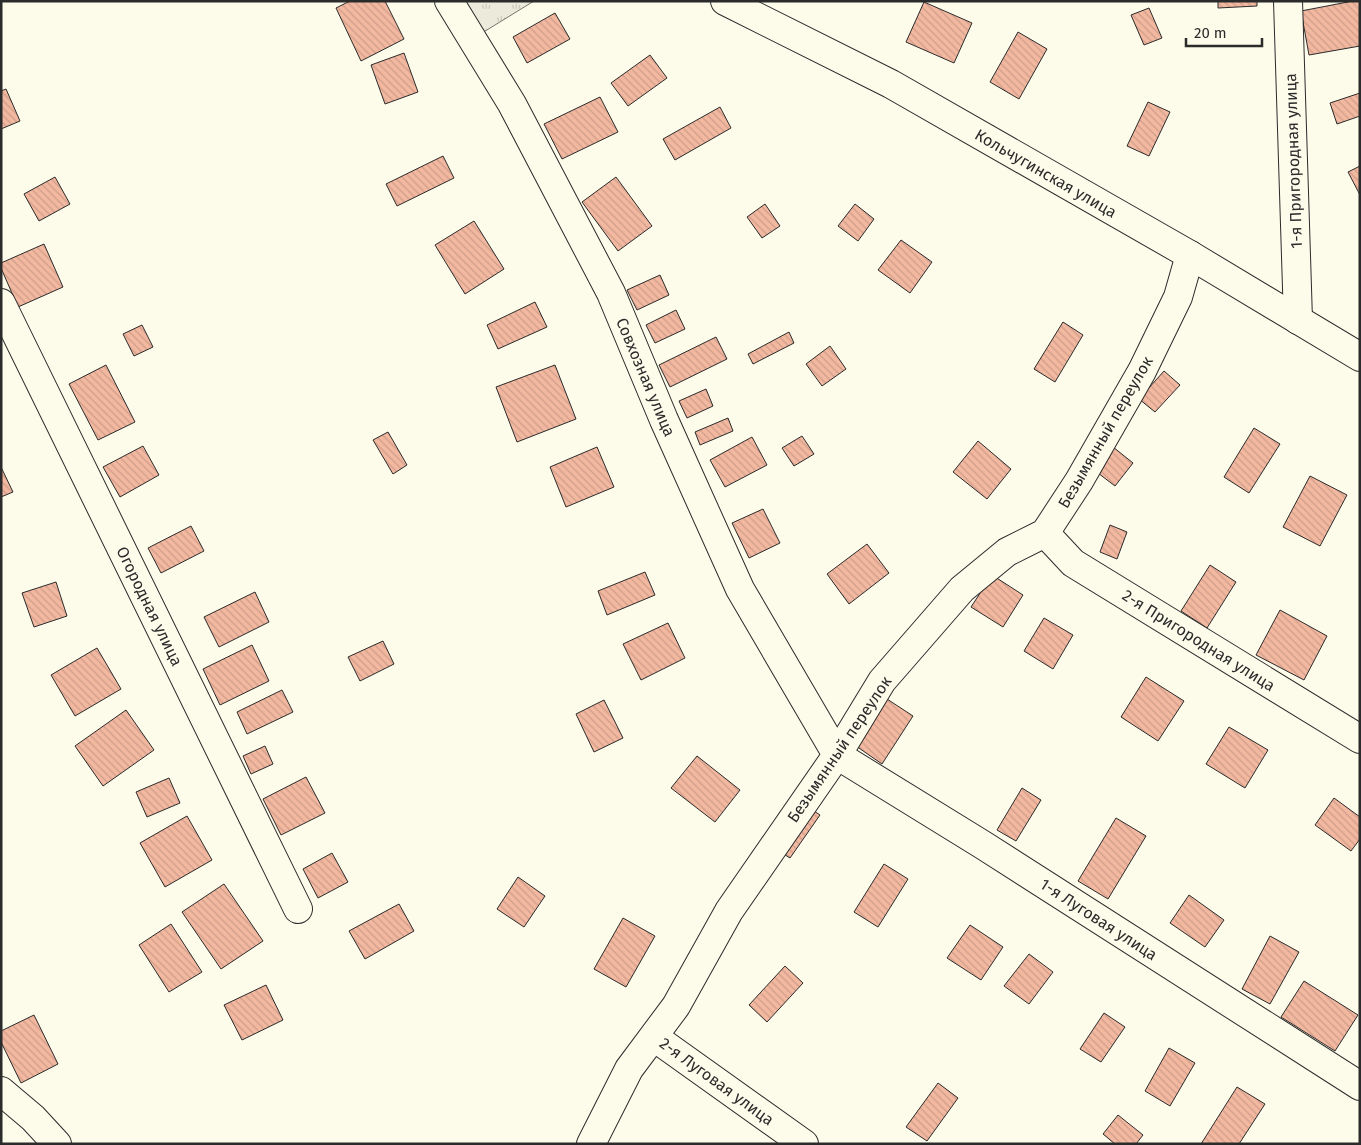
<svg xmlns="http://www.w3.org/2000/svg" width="1361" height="1145" viewBox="0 0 1361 1145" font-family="'Fira Sans',sans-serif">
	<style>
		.grass { fill: url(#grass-tufts); stroke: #74746e }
		.building { fill: url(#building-back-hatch); stroke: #2b2b2b }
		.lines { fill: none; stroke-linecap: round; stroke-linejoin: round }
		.minor-casing { stroke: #2b2b2b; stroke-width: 30 }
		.major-casing { stroke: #2b2b2b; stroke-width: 30 }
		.minor { stroke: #fdfbea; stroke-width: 28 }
		.major { stroke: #fdfbea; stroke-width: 28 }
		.labels { text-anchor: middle; stroke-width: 4; stroke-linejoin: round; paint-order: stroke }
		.street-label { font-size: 16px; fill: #2b2b2b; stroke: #fdfbea }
	</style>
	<defs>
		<pattern id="grass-tufts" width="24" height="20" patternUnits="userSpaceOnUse" patternTransform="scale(1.25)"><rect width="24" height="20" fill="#ecebdb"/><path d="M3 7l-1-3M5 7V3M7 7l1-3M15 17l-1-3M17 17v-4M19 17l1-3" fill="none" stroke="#cbcabc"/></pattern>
		<pattern id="building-back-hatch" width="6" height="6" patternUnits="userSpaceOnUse" patternTransform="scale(1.25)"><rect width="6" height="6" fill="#f2b8a0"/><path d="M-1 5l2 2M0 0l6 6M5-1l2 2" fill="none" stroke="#d09e8a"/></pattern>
	</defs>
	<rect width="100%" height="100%" fill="#fdfbea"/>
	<!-- grass -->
	<path class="grass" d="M463 1H534L482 33Z"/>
	<!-- building -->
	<g class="building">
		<path d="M350 1H385L404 39 361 61 336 8Z"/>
		<path d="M1218 1H1257V6L1218 8Z"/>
		<path d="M1353 1H1360V46L1309 55 1301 11Z"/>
		<path d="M924 2 972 23 954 63 906 42Z"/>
		<path d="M1149 8 1162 38 1144 45 1131 15Z"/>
		<path d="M555 13 570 39 527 63 513 37Z"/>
		<path d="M1018 32 1047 49 1019 99 990 82Z"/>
		<path d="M404 53 418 92 385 104 371 65Z"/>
		<path d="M650 55 667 78 628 106 611 83Z"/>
		<path d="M6 89 20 121 1 129V91Z"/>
		<path d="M1360 93V116L1337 124 1330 103Z"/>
		<path d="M600 97 618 132 562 159 544 124Z"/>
		<path d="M1148 102 1170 112 1149 156 1127 146Z"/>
		<path d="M720 107 731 128 675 160 663 139Z"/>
		<path d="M443 156 454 178 397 206 386 184Z"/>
		<path d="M1360 166V195L1348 172Z"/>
		<path d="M55 177 70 204 39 221 24 194Z"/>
		<path d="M616 177 652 226 618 251 582 202Z"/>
		<path d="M765 204 780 226 762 238 747 217Z"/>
		<path d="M855 204 874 219 858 241 838 226Z"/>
		<path d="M474 221 504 269 465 294 435 245Z"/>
		<path d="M901 240 932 262 910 293 878 270Z"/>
		<path d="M44 244 63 287 18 307 1 268V263Z"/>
		<path d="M660 275 669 295 637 310 627 290Z"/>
		<path d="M535 302 547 327 498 349 487 325Z"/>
		<path d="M676 310 685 329 655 343 646 325Z"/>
		<path d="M1063 322 1083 335 1055 382 1034 369Z"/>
		<path d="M142 325 153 347 134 356 123 334Z"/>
		<path d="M789 332 794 343 753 364 748 354Z"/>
		<path d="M716 337 727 359 670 387 659 365Z"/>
		<path d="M830 346 846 369 822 386 806 364Z"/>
		<path d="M106 365 135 422 98 440 69 384Z"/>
		<path d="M555 365 576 419 517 442 496 387Z"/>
		<path d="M1164 371 1180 385 1155 412 1139 399Z"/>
		<path d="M706 389 713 406 687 418 679 401Z"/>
		<path d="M728 418 733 431 700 445 695 432Z"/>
		<path d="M1254 428 1280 444 1249 493 1224 477Z"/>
		<path d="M388 432 407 465 393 474 373 440Z"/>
		<path d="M802 436 814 454 794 466 782 448Z"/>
		<path d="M752 437 767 465 725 487 710 460Z"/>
		<path d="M978 441 1011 469 987 499 953 472Z"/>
		<path d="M143 446 159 475 120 497 103 467Z"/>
		<path d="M597 447 614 487 566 507 550 467Z"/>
		<path d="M1113 447 1133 463 1115 486 1094 470Z"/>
		<path d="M1 467 13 492 1 497Z"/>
		<path d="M1310 476 1347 495 1320 546 1283 527Z"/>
		<path d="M763 509 780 543 749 558 732 523Z"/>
		<path d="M1110 525 1127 532 1117 559 1100 552Z"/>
		<path d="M191 526 204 551 161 573 148 548Z"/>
		<path d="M867 544 889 573 849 604 827 574Z"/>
		<path d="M1210 565 1236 582 1207 628 1181 611Z"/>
		<path d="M645 572 655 595 607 615 598 591Z"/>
		<path d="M992 575 1023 595 1003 627 971 607Z"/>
		<path d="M56 582 67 616 34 627 22 593Z"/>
		<path d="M255 592 269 622 219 647 204 617Z"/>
		<path d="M1280 610 1327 636 1304 680 1256 655Z"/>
		<path d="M1044 618 1073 635 1053 669 1024 651Z"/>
		<path d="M668 623 685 658 641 680 623 644Z"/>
		<path d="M383 641 394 664 360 681 348 657Z"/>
		<path d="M252 645 269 681 220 705 203 669Z"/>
		<path d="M97 648 121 689 75 716 51 675Z"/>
		<path d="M1146 677 1184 701 1158 741 1121 717Z"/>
		<path d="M282 690 293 712 247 734 237 712Z"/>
		<path d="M887 699 913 716 882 764 856 746Z"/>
		<path d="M604 700 623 738 594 752 576 714Z"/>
		<path d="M126 710 154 750 103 786 75 746Z"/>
		<path d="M1229 727 1268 750 1245 788 1206 764Z"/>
		<path d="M265 746 273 764 251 774 243 756Z"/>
		<path d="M697 756 740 790 715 822 671 788Z"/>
		<path d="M306 777 325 813 281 835 263 799Z"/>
		<path d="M169 778 180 803 147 817 136 792Z"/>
		<path d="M1022 788 1041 800 1016 841 997 830Z"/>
		<path d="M1334 798 1360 817V839L1351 851 1315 825Z"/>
		<path d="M808 807 820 815 790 858 779 851Z"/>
		<path d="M187 816 212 860 165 887 140 843Z"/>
		<path d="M1116 818 1146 836 1108 899 1078 881Z"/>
		<path d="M332 853 348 882 318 898 303 869Z"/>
		<path d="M884 864 908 879 878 927 854 912Z"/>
		<path d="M518 877 545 896 524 927 497 909Z"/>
		<path d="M224 884 263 941 221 969 182 912Z"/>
		<path d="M1189 895 1224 920 1205 947 1170 923Z"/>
		<path d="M399 904 414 931 365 959 349 931Z"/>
		<path d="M623 918 655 936 626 987 594 969Z"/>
		<path d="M171 924 202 972 169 992 139 945Z"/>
		<path d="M970 925 1003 947 981 980 947 958Z"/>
		<path d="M1270 936 1299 952 1270 1004 1242 989Z"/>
		<path d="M1029 954 1053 972 1029 1004 1004 986Z"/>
		<path d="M785 966 803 983 767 1022 749 1005Z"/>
		<path d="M1304 981 1358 1015 1335 1051 1281 1017Z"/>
		<path d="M266 985 283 1020 242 1040 224 1005Z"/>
		<path d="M1104 1013 1125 1027 1101 1062 1080 1049Z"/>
		<path d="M34 1015 58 1064 21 1083 1 1042V1031Z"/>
		<path d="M1169 1048 1195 1063 1170 1106 1145 1091Z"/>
		<path d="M938 1083 958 1098 927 1141 906 1127Z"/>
		<path d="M1237 1087 1265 1104 1239 1144H1201Z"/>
		<path d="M1118 1115 1143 1135 1136 1144H1115L1103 1134Z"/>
	</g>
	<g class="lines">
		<defs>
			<g id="minor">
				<path d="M449 1 512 104 611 293 664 420 740 589 837 755 983 845 1360 1086"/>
				<path d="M1288 1 1298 320"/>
				<path d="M1 303 298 909"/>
				<path d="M1045 533 1073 563 1360 739"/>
				<path d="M654 1037 804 1144"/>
				<path d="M1 1091 33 1118 57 1144"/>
				<path d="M591 1144 629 1069 676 1006 729 911 837 755 882 681 962 589 1007 552 1045 533 1079 481 1142 371 1178 297 1190 255"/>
			</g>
			<path id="major" d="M725 1 891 84 1190 255 1360 357"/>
		</defs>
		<!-- minor casing -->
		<use href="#minor" class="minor-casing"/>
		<!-- major casing -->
		<use href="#major" class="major-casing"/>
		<!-- minor -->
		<use href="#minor" class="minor"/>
		<!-- major -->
		<use href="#major" class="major"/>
	</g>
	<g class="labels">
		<!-- street labels -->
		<g class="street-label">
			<text transform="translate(1293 161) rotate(-92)" y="6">1-я Пригородная улица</text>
			<text transform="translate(1046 173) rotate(30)" y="6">Кольчугинская улица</text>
			<text transform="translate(646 377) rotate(67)" y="6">Совхозная улица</text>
			<text transform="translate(1105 432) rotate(-60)" y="6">Безымянный переулок</text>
			<text transform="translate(150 606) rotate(64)" y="6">Огородная улица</text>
			<text transform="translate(1199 640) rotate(32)" y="6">2-я Пригородная улица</text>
			<text transform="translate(839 749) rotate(-56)" y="6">Безымянный переулок</text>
			<text transform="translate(1099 919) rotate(33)" y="6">1-я Луговая улица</text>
			<text transform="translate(717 1081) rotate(36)" y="6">2-я Луговая улица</text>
		</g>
	</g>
	<!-- border -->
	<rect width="1361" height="1145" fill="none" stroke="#2b2b2b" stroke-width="5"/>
	<!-- scale -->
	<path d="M1186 38v8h76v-8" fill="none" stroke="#2b2b2b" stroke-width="2.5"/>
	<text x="1194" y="38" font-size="15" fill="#2b2b2b" stroke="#fdfbea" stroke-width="4" paint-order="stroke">20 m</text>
</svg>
